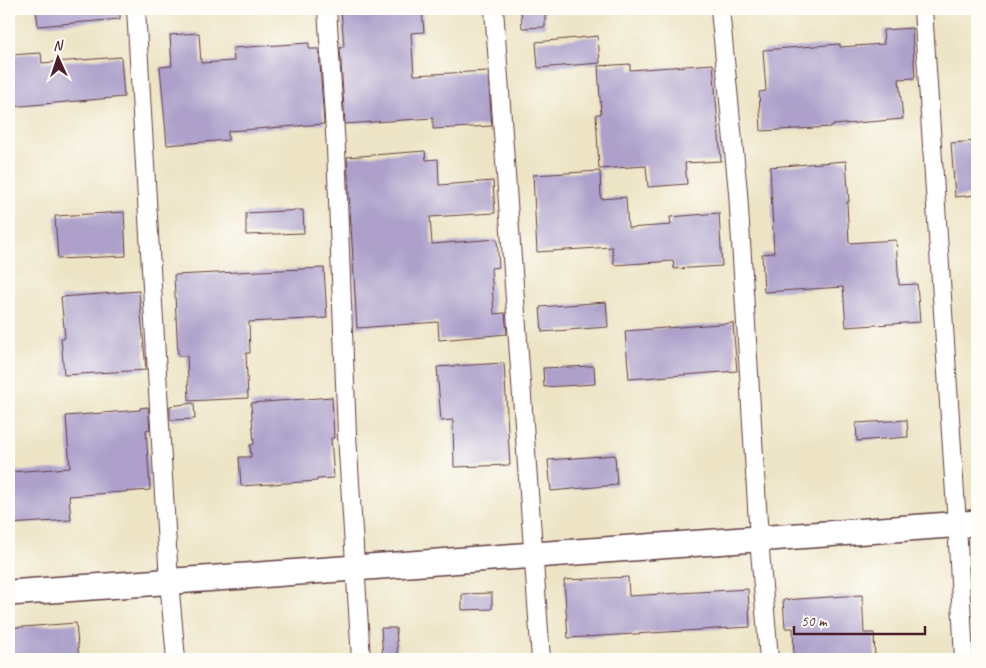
<svg xmlns="http://www.w3.org/2000/svg" width="986" height="668" viewBox="0 0 986 668" font-family="Caveat,sans-serif">
	<style>
		.building { fill: #ada1cb }
		.lines { fill: none; stroke-linecap: round; stroke-linejoin: round }
		.street-casing { stroke: #623d42; stroke-width: 20 }
		.secondary-casing { stroke: #623d42; stroke-width: 28 }
		.street { stroke: #fff; stroke-width: 18 }
		.secondary { stroke: #fff; stroke-width: 25 }
	</style>
	<rect width="100%" height="100%" fill="#fdfcf7"/>
	<filter id="ink" filterUnits="userSpaceOnUse"><feTurbulence type="fractalNoise" baseFrequency=".02" numOctaves="2"/><feDisplacementMap in="SourceGraphic" scale="10" xChannelSelector="R" yChannelSelector="G"/><feConvolveMatrix kernelMatrix="1 2 1 2 8 2 1 2 1" color-interpolation-filters="sRGB"/></filter>
	<filter id="wash" filterUnits="userSpaceOnUse"><feTurbulence type="fractalNoise" baseFrequency=".0096" numOctaves="4" result="noise"/><feDisplacementMap in="SourceGraphic" scale="20" xChannelSelector="R" yChannelSelector="G"/><feGaussianBlur stdDeviation="1.12" result="paint"/><feColorMatrix in="noise" values="0 0 0 0 0 0 0 0 0 0 0 0 0 0 0 0 0 1.4 0 .05"/><feComposite in="paint" operator="in"/></filter>
	<g filter="url(#wash)">
		<rect width="100%" height="100%" fill="#ede4c5"/>
		<g id="blocks">
			<!-- building -->
			<g class="building">
				<path d="M36 9H120V19L38 26Z"/>
				<path d="M341 9H422L424 32 411 33 414 75 488 71 492 126 433 129V118L345 124 340 47H344Z"/>
				<path d="M521 9H545V27L522 28Z"/>
				<path d="M912 28 915 78 899 79 903 119 833 125V127L761 131 759 92 766 91 763 50 840 44V47L884 44 883 30Z"/>
				<path d="M199 33 201 63 234 61 233 48 309 43V49H319L324 124 228 131V140L167 145 160 67 172 66 170 35Z"/>
				<path d="M598 36 600 63 538 68 536 42Z"/>
				<path d="M41 53 42 63 121 57 124 97 9 107V55Z"/>
				<path d="M630 64V70L713 64 721 161 685 163 687 184 648 187 646 166 599 169 596 114H601L598 66Z"/>
				<path d="M977 141V195L955 197 951 143Z"/>
				<path d="M425 151 426 160 438 159 439 185 493 181 495 213 430 217 432 244 497 239 499 267 491 268 494 314 505 313 507 334 439 340 438 322 357 328 347 157Z"/>
				<path d="M846 161 849 202H847L849 243 896 240 899 285 917 284 920 322 846 327 843 287 764 292 762 254 774 253 770 167Z"/>
				<path d="M600 171 601 199 626 197 628 228 671 225 670 217 719 213 722 266 674 269 673 261 614 265 612 247 537 252 533 175Z"/>
				<path d="M303 210 304 233 246 235V213Z"/>
				<path d="M124 212 126 256 58 259 55 216Z"/>
				<path d="M324 268 327 318 249 322 250 353H246L248 398 189 401 187 356H178L174 275Z"/>
				<path d="M139 291 146 370 64 375 61 338H65L61 297Z"/>
				<path d="M606 302 608 327 542 332 540 307Z"/>
				<path d="M733 323 737 371 629 379 625 331Z"/>
				<path d="M504 363 510 465 454 467 453 420 441 421 437 367Z"/>
				<path d="M594 366 595 384 544 387 543 368Z"/>
				<path d="M332 397 334 438H331L334 478 317 479V481L241 486 239 457H251L250 445 254 444 251 403Z"/>
				<path d="M194 403 195 419 170 420V406Z"/>
				<path d="M148 407 150 429 146 430 150 490 69 496 71 520 9 524V472L70 468 66 416 140 410V408Z"/>
				<path d="M907 420 908 437 857 441 856 423Z"/>
				<path d="M615 455 617 485 551 491 548 460Z"/>
				<path d="M628 577 629 596 748 589 750 627 568 638 564 580Z"/>
				<path d="M492 593V609L462 610V594Z"/>
				<path d="M862 595 864 633H874L875 659H794L793 628H785L783 600Z"/>
				<path d="M76 623 79 659H9V628Z"/>
				<path d="M381 628H396L398 659H383Z"/>
			</g>
		</g>
	</g>
	<g filter="url(#ink)">
		<use href="#blocks" fill-opacity="0" stroke="#623d42" stroke-width="1"/>
		<g class="lines">
			<defs>
				<g id="street">
					<path d="M136 9 169 581 176 659"/>
					<path d="M327 9 336 148 347 435 361 659"/>
					<path d="M494 9 541 659"/>
					<path d="M720 9 738 192 759 539 769 659"/>
					<path d="M923 9 957 524 964 659"/>
				</g>
				<path id="secondary" d="M9 593 977 523"/>
			</defs>
			<!-- street casing -->
			<use href="#street" class="street-casing"/>
			<!-- secondary casing -->
			<use href="#secondary" class="secondary-casing"/>
			<!-- street -->
			<use href="#street" class="street"/>
			<!-- secondary -->
			<use href="#secondary" class="secondary"/>
		</g>
	</g>
	<!-- margin -->
	<rect width="986" height="668" fill="none" stroke="#fdfcf7" stroke-width="30"/>
	<!-- north arrow -->
	<g transform="translate(58 58) rotate(357)" stroke="#fdfcf7" stroke-width="4" paint-order="stroke">
	<path d="M0-4L9 19L0 12L-9 19Z" fill="#4a1f2b"/>
	<text y="-8" font-size="14" font-weight="bold" text-anchor="middle" fill="#4a1f2b">N</text>
	</g>
	<!-- scale -->
	<path d="M794 626v8h131v-8" fill="none" stroke="#4a1f2b" stroke-width="2.5"/>
	<text x="801" y="626" font-size="15" fill="#4a1f2b" stroke="#fdfcf7" stroke-width="4" paint-order="stroke">50 m</text>
</svg>
